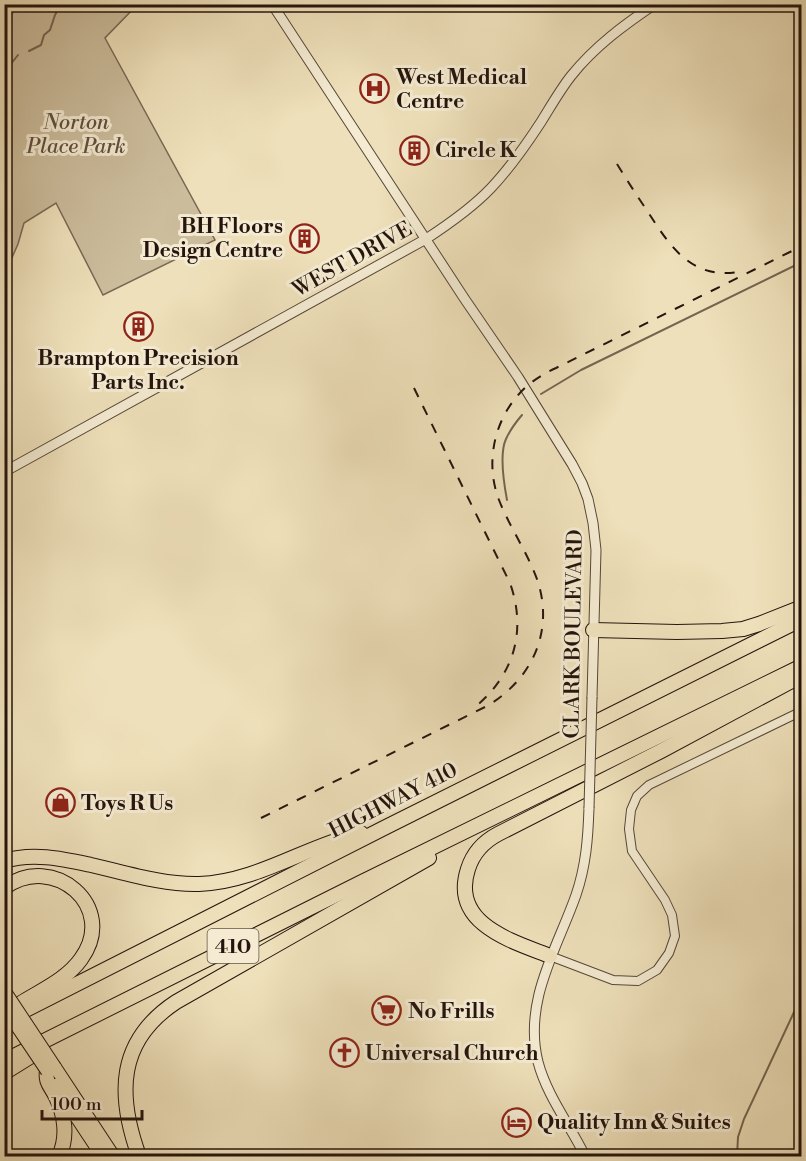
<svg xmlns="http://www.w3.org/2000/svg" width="806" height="1161" viewBox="0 0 806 1161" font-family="'Libre Bodoni',serif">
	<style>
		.green { fill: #ccbd9d; stroke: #786855; stroke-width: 1.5 }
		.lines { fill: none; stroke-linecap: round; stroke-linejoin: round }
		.stream { stroke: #746551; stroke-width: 2 }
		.minor-casing { stroke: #564738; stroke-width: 10 }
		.tertiary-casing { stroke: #564738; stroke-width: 11 }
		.primary-casing { stroke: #24140d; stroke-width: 14 }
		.motorway-casing { stroke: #24140d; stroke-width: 16 }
		.minor { stroke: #f4ebd2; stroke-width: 8 }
		.tertiary { stroke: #f4ebd2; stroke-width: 9 }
		.primary { stroke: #eee0ba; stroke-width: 12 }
		.motorway { stroke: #eee0ba; stroke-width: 14 }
		.rail { stroke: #24140d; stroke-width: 2; stroke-dasharray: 10 10; stroke-linecap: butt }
		.tertiary-bridge-casing { stroke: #564738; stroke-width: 11; stroke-linecap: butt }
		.primary-bridge-casing { stroke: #24140d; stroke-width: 14; stroke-linecap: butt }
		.tertiary-bridge { stroke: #f4ebd2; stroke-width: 9 }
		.primary-bridge { stroke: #eee0ba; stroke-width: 12 }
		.labels { text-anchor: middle; stroke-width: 6; stroke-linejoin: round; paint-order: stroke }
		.shield { fill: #f4ebd2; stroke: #625448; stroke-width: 1.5 }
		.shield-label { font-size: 20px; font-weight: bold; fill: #24140d }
		.poi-label { font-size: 21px; font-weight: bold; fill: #24140d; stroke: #f4ebd2; text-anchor: start }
		.park-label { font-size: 21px; font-style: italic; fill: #5f4f3f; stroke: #f4ebd2 }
		.street-label { font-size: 21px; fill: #24140d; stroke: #f4ebd2 }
	</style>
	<rect width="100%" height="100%" fill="#eee0ba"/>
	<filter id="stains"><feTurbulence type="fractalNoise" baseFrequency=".00333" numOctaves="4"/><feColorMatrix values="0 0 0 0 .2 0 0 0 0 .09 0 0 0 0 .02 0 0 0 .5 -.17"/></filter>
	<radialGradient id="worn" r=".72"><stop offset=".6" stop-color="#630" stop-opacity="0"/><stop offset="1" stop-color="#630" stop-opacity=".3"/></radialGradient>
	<!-- green -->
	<path class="green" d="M21 5H137L105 38 215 240 103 295 56 203 24 223 18 244 7 269 5 271V20Z"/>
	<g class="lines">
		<!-- stream -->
		<g class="stream">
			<path d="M29 51 41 45 44 35 50 30 55 15 61 4"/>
			<path d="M4 87 6 86 10 65 18 55"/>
			<path d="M541 394 581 370 802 262"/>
			<path d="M507 500C504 484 499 454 506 439 510 430 516 422 522 415"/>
			<path d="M737 1156 738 1137 744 1119 802 995"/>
		</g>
		<defs>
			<path id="minor" d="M550 956 613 980 638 981 657 970 669 953 675 936 672 915 665 900 632 851 629 829 631 810 637 796 649 785 802 711"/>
			<g id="tertiary">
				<path d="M272 4 464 298 518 377 572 464 582 483 588 499 593 523 596 550 592 697"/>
				<path d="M4 472 426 239C449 224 472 208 491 188 510 168 526 145 541 122 551 106 560 90 571 76 595 46 624 25 655 4"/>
				<path d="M585 1156C570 1125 547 1096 538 1062 523 1001 557 949 576 895 586 866 588 838 589 808"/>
			</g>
			<g id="primary">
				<path d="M55 1067 113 1155"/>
				<path d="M55 1085 102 1156"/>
			</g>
			<g id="motorway">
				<path d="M593 630 677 632 722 631 743 629 759 624 802 607"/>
				<path d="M4 861C33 852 63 859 91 865 126 873 163 885 199 884 257 882 306 846 361 833"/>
				<path d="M4 888C53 851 119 907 81 959 67 979 42 990 21 1003"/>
				<path d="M550 956C512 941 450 924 468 869 473 853 483 842 498 834L661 751 799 677"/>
				<path d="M4 1021 386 827 802 619"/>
				<path d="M4 1061 362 882 802 666"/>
				<path d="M47 1071C45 1083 51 1086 56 1097 65 1115 68 1137 59 1156"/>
				<path d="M4 1073 33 1055"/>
				<path d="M111 1156 113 1155"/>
				<path d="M139 1156C117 1095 117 1041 176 1002L429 858"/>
			</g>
		</defs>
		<!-- minor casing -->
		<use href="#minor" class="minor-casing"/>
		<!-- tertiary casing -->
		<use href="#tertiary" class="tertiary-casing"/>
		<!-- primary casing -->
		<use href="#primary" class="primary-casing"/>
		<!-- motorway casing -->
		<use href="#motorway" class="motorway-casing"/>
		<!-- minor -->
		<use href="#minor" class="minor"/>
		<!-- tertiary -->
		<use href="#tertiary" class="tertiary"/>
		<!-- primary -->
		<use href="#primary" class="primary"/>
		<!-- motorway -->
		<use href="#motorway" class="motorway"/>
		<!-- rail -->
		<g class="rail">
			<path d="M617 164C627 180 637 196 648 212 671 248 693 282 744 271"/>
			<path d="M414 388 510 583C527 631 514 675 475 707"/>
			<path d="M261 818 487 706C531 680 554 633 538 582 528 553 510 528 499 500 484 461 495 415 526 387 535 379 545 373 556 368L802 246"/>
		</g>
		<defs>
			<path id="tertiary-bridge" d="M589 808 592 697"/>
			<g id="primary-bridge">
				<path d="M4 990 55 1067"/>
				<path d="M4 1007 47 1071"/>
			</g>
		</defs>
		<!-- tertiary-bridge casing -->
		<use href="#tertiary-bridge" class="tertiary-bridge-casing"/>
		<!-- primary-bridge casing -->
		<use href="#primary-bridge" class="primary-bridge-casing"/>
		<!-- tertiary-bridge -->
		<use href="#tertiary-bridge" class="tertiary-bridge"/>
		<!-- primary-bridge -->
		<use href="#primary-bridge" class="primary-bridge"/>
	</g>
	<!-- icons -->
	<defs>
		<symbol id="hospital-ring" viewBox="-11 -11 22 22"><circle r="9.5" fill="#f4ebd2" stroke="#8f2418" stroke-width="1.5"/><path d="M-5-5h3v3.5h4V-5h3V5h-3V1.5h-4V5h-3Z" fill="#8f2418"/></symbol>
		<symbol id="building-ring" viewBox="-11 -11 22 22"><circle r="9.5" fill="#f4ebd2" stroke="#8f2418" stroke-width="1.5"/><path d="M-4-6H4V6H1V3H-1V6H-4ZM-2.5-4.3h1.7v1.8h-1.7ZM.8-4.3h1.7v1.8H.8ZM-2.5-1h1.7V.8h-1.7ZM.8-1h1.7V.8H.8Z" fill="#8f2418"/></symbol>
		<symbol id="shop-ring" viewBox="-11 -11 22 22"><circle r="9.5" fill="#f4ebd2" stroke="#8f2418" stroke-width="1.5"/><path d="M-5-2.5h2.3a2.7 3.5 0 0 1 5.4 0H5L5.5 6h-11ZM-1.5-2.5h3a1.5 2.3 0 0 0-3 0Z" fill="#8f2418"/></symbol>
		<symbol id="supermarket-ring" viewBox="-11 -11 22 22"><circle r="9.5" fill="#f4ebd2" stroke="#8f2418" stroke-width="1.5"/><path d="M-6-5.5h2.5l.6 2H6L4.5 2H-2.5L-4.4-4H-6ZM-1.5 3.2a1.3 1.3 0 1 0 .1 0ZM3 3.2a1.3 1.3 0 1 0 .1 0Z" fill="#8f2418"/></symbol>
		<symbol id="church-ring" viewBox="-11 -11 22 22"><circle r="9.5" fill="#f4ebd2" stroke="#8f2418" stroke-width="1.5"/><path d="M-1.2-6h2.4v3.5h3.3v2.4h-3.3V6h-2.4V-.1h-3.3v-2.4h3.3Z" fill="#8f2418"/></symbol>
		<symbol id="hotel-ring" viewBox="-11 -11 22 22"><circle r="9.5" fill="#f4ebd2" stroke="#8f2418" stroke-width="1.5"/><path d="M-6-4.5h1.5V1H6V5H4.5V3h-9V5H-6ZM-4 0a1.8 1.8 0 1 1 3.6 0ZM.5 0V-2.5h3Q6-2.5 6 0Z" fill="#8f2418"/></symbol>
	</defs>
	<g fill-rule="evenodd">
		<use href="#hospital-ring" x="358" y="72" width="33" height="33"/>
		<use href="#building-ring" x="398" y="134" width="33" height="33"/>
		<use href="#building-ring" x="288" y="222" width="33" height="33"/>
		<use href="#building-ring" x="122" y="310" width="33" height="33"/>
		<use href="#shop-ring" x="44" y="786" width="33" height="33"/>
		<use href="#supermarket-ring" x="370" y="994" width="33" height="33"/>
		<use href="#church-ring" x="328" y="1036" width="33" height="33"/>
		<use href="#hotel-ring" x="500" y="1106" width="33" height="33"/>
	</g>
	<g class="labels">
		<!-- shield labels -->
		<rect class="shield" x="207.5" y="929" width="51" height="34" rx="4.5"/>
		<g class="shield-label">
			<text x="233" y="953">410</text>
		</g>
		<!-- poi labels -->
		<g class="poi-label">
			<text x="396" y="84">West Medical<tspan x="396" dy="24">Centre</tspan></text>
			<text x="435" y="157">Circle K</text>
			<text x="283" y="233" text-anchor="end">BH Floors<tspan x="283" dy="24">Design Centre</tspan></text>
			<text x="138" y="365" text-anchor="middle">Brampton Precision<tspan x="138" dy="24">Parts Inc.</tspan></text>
			<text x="81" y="810">Toys R Us</text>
			<text x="408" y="1018">No Frills</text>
			<text x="365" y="1060">Universal Church</text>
			<text x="537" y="1129">Quality Inn &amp; Suites</text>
		</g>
		<!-- park labels -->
		<g class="park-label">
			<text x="76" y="129">Norton<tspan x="76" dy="24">Place Park</tspan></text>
		</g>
		<!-- street labels -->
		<g class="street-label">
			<text transform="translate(352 259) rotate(-29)" y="7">WEST DRIVE</text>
			<text transform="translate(573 634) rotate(-89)" y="7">CLARK BOULEVARD</text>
			<text transform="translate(393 800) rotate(-27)" y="7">HIGHWAY 410</text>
		</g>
	</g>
	<!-- margin -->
	<rect width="806" height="1161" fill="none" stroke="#eee0ba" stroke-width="24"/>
	<rect x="6" y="6" width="794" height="1149" fill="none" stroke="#24140d" stroke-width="3"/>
	<rect x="12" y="12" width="782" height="1137" fill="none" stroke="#24140d" stroke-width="1.5"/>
	<!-- scale -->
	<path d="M42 1110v9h100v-9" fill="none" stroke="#24140d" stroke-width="3"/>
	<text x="51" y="1110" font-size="18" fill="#24140d" stroke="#f4ebd2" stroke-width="4.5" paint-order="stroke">100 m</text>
	<rect width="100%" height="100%" filter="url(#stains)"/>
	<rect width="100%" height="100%" fill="url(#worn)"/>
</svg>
